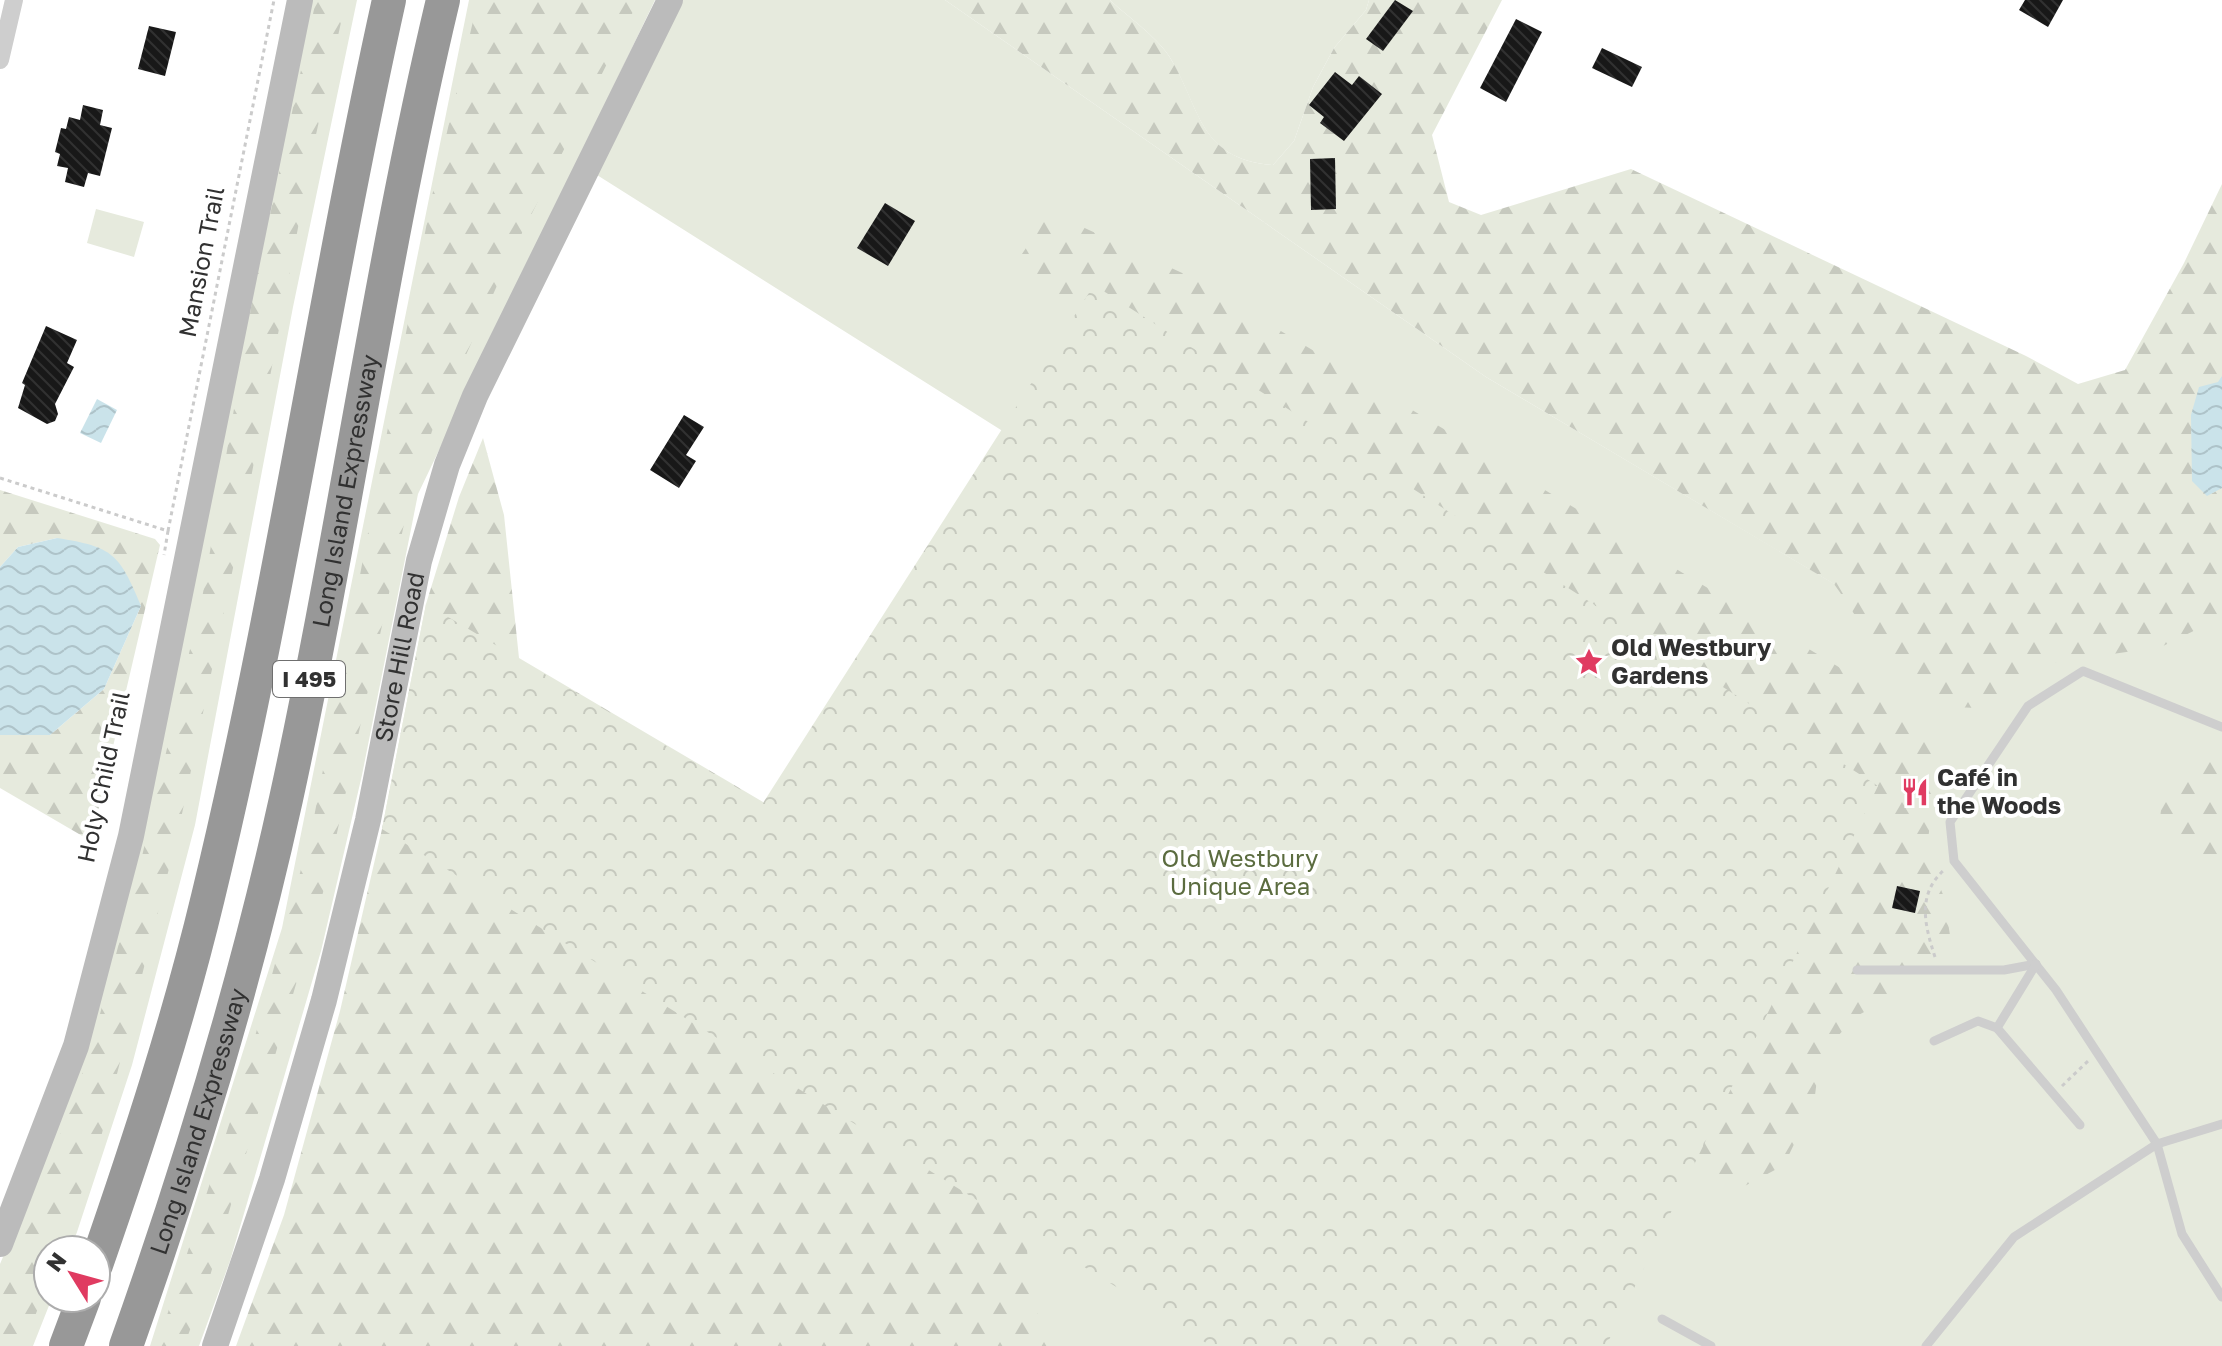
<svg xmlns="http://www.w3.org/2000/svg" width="2222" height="1346" viewBox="0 0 2222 1346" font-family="'Golos Text',sans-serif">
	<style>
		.green { fill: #e6eadd }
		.forest { fill: url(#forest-firs) }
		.park { fill: url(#park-crowns) }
		.water { fill: url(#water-waves) }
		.building { fill: url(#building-back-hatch) }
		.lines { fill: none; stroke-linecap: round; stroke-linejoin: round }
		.path { stroke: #cbcbcb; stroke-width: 3; stroke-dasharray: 4 4; stroke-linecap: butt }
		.lane { stroke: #cecece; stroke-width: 9 }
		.street { stroke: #cecece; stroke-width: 18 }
		.secondary { stroke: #bbb; stroke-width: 26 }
		.highway { stroke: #989898; stroke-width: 34 }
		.labels { text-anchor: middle; stroke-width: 8; stroke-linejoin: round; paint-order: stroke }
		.shield { fill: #fff; stroke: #6f6f6f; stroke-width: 2 }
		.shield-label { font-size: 22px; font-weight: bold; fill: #313131 }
		.street-label { font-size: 24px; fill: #313131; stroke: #fff }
		.poi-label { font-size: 24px; font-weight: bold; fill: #313131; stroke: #fff; text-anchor: start }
		.park-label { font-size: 24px; fill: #5b6c3f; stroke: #fff }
	</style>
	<defs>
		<pattern id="forest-firs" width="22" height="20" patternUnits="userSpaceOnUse" patternTransform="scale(2)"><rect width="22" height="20" fill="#e6eadd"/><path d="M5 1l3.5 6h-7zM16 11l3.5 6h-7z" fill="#c6c9be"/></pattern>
		<pattern id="park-crowns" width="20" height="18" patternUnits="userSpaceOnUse" patternTransform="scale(2)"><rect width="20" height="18" fill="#e6eadd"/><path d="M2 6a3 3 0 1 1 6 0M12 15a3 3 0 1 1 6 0" fill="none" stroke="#c6c9be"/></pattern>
		<pattern id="water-waves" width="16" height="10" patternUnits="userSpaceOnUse" patternTransform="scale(2)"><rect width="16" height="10" fill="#cae3ea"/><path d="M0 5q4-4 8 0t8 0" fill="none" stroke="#aec3c9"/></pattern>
		<pattern id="building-back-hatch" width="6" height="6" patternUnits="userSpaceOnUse" patternTransform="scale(2)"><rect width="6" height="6" fill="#181818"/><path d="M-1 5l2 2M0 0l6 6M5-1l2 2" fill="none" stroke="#313131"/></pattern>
	</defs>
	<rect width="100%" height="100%" fill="#fff"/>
	<!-- green -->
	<g class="green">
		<path d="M308 0H357L293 307 195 825 132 1065 77 1232 70 1250H48V1298H52L33 1346H0V1264L28 1198 97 1005Z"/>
		<path d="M469 0H655L418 494 362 775 321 951 230 1261 199 1346H150L282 928Z"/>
		<path d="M683 0H945L1486 377 1998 681 2222 242V1346H1023L961 1297 1220 643 1001 430 597 175Z"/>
		<path d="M1110 0H1369L1366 10 1334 48 1313 87 1294 141 1273 165C1197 159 1201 107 1169 56 1155 35 1128 17 1110 0Z"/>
		<path d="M96 209 144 222 134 257 87 243Z"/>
	</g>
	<!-- forest -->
	<g class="forest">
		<path d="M316 0H346L313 148 244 515 178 833 99 1145 60 1250H48V1281L24 1346H0V1302L89 1055 140 865 203 593 254 290Z"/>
		<path d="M478 0H639L508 261 432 431 406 515 327 879 210 1276 184 1346H157L240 1091 311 833 432 196Z"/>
		<path d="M945 0H1110C1128 17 1155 35 1169 56 1201 106 1197 159 1273 165L1294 141 1313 87 1334 48 1366 10 1369 0H1502L1432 135 1449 202 1481 215 1631 169 2026 356 2078 384 2125 370 2184 263 2222 184V376L2191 416 2192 481 2207 496 2222 488V617L2161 647 2050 663 1990 709C1972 707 1942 709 1928 701 1884 675 1863 623 1834 584L1486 377Z"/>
		<path d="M1050 212 1193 278 1867 684 1931 742 1935 790 1926 853 1944 897 1952 948 1917 983 1855 1017 1820 1056 1814 1103 1784 1165 1741 1188 1613 1134 1227 416 1039 293 1018 260Z"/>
		<path d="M483 438 504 515 519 658 763 802 1022 1144 1029 1288 1041 1325 1065 1346H236L284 1215 340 1011 382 829 426 604 459 497Z"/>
		<path d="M0 490 155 539 160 545 91 841 0 788V735H50L104 689 141 606 57 538 18 547 0 567Z"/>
		<path d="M2193 756 2222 757V878L2192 860 2159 832 2161 809Z"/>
	</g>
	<!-- park -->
	<path class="park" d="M1094 285 1878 786 1606 1346H1211L382 829 426 604 763 803Z"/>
	<!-- water -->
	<g class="water">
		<path d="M2222 376V488L2207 496 2192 481 2191 415 2199 387 2218 382Z"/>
		<path d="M97 399 117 410 101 443 80 433Z"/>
		<path d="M57 538C114 547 119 554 141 606L104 689 50 735H0V567L18 547Z"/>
	</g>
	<!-- building -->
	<g class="building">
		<path d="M1395 0 1413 11 1383 51 1366 39Z"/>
		<path d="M2025 0H2063L2048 27 2019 10Z"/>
		<path d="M1516 19 1542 32 1506 102 1480 88Z"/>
		<path d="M149 26 176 32 165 76 138 69Z"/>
		<path d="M1602 48 1642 67 1632 87 1592 68Z"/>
		<path d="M1335 72 1352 85 1359 76 1382 94 1344 141 1320 123 1324 117 1309 105Z"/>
		<path d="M83 105 103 110 100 125 112 128 100 176 88 173 84 187 65 182 68 168 57 166 60 154 55 152 61 128 66 129 69 117 80 120Z"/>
		<path d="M1335 158 1336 209 1311 210 1310 159Z"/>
		<path d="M885 203 915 221 888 266 857 248Z"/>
		<path d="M46 326 77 340 67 363 74 367 55 404 58 414 55 421 47 424 18 408 25 385 22 383Z"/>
		<path d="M684 415 704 427 686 455 696 461 679 488 650 470Z"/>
		<path d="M1897 886 1920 891 1915 913 1892 908Z"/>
	</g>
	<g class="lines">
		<!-- path -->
		<g class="path">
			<path d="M0 478 168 531 164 555"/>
			<path d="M168 531 274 0"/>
			<path d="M1935 957C1924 923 1917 894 1945 869"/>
			<path d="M2062 1086 2088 1061"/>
		</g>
		<!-- lane -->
		<g class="lane">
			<path d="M2222 727 2083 671 2028 706 1950 822 1954 861 2056 990 2157 1144 2182 1234 2222 1297"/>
			<path d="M1857 970H2004L2036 964"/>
			<path d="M1997 1028 2036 964"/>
			<path d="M1934 1041 1978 1021 1997 1028 2080 1125"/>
			<path d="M1662 1319 1711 1346"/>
			<path d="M1926 1346 2014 1237 2157 1144 2222 1124"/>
		</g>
		<!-- street -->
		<path class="street" d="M0 60 14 0"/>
		<!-- secondary -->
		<g class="secondary">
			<path d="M0 1244 76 1046 131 836 300 0"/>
			<path id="s1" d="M215 1346 272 1179 324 1000 368 820 419 561 447 465 475 396 670 0"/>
		</g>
		<!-- highway -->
		<g class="highway">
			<path d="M96 1265C138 1144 178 1022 208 897 280 601 323 298 389 0"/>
			<path d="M66 1346 84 1298"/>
			<path id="s2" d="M126 1346C190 1166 245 985 286 799 344 534 380 264 443 0"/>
		</g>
	</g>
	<!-- icons -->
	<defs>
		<symbol id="sight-bare" viewBox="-9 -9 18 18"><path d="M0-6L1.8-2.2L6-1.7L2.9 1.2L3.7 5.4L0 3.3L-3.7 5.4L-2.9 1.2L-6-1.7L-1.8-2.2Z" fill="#e03b61" stroke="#fff" stroke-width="2.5" paint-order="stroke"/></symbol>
		<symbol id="restaurant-bare" viewBox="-9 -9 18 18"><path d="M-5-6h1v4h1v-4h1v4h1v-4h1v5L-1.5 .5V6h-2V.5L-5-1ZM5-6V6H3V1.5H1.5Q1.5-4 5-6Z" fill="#e03b61" stroke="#fff" stroke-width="2.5" paint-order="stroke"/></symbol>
	</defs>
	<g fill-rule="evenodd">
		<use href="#sight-bare" x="1569" y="642" width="40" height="40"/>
		<use href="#restaurant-bare" x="1895" y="772" width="40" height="40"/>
	</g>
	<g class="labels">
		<!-- shield labels -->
		<rect class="shield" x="273" y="661" width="72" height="36" rx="6"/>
		<g class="shield-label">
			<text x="309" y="687">I 495</text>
		</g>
		<!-- street labels -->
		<g class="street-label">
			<text transform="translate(202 262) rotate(-79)" y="8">Mansion Trail</text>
			<text dy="8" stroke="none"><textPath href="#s2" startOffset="884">Long Island Expressway</textPath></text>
			<text dy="8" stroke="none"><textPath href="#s1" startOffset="714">Store Hill Road</textPath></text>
			<text transform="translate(104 777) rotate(-78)" y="8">Holy Child Trail</text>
			<text dy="8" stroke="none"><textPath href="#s2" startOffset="236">Long Island Expressway</textPath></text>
		</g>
		<!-- poi labels -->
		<g class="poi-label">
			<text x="1611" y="656">Old Westbury<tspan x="1611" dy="28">Gardens</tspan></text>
			<text x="1937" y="786">Café in<tspan x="1937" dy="28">the Woods</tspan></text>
		</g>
		<!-- park labels -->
		<g class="park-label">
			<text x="1240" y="867">Old Westbury<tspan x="1240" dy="28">Unique Area</tspan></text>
		</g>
	</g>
	<!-- north arrow -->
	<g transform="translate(72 1274) rotate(307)"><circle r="38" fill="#ffffff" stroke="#adadad" stroke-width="2"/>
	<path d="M0-6L14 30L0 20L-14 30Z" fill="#e03b61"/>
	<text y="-12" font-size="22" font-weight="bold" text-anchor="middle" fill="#313131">N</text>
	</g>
</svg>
